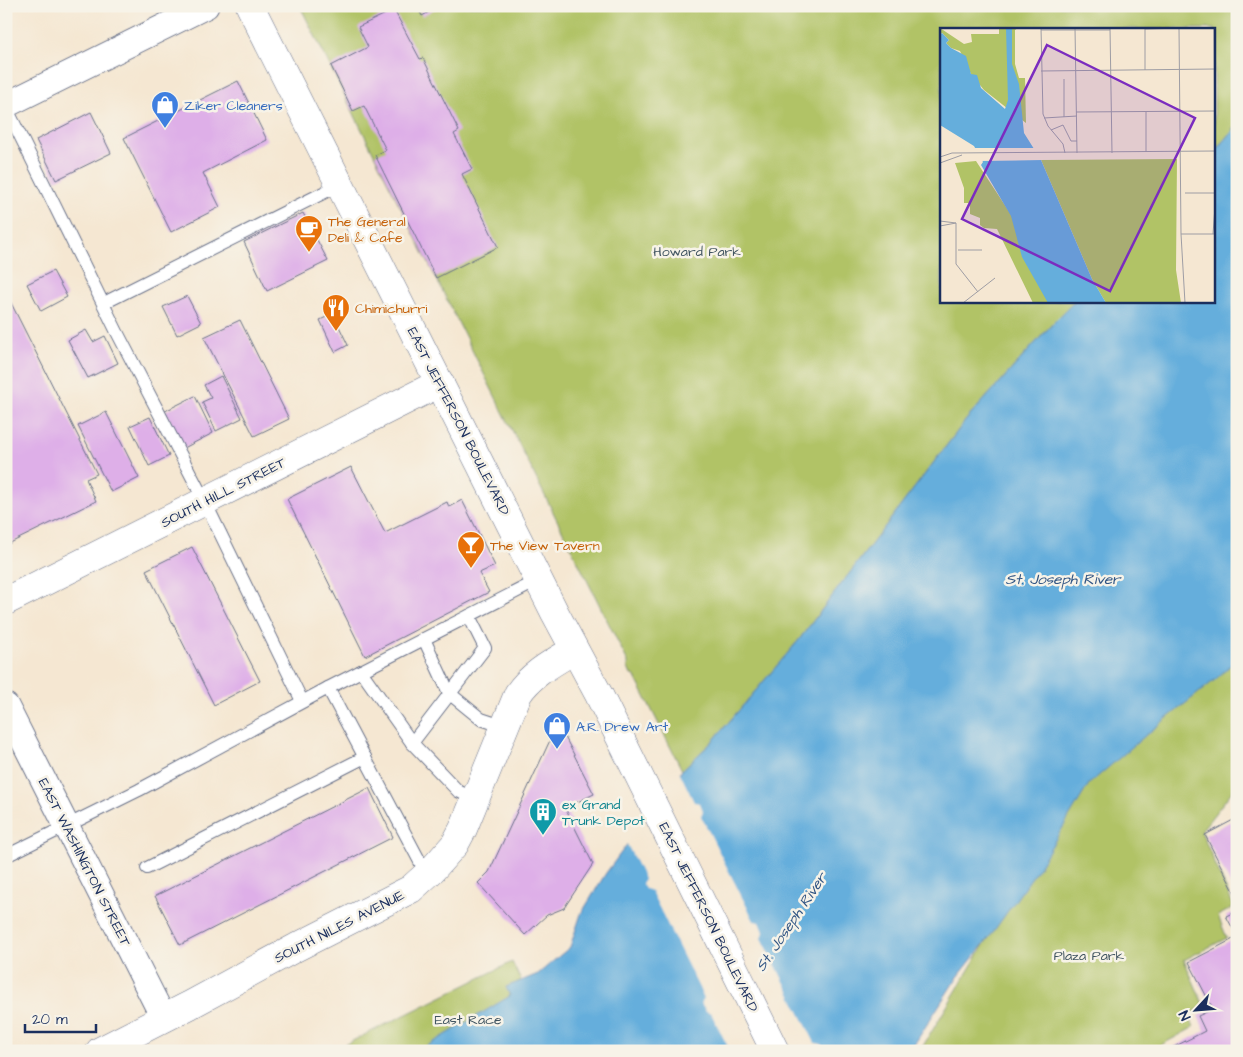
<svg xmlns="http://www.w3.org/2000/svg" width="1243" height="1057" viewBox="0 0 1243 1057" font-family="'Architects Daughter',sans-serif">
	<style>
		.green { fill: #b1c366; stroke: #667962 }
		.water { fill: #65aedc; stroke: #406e9d }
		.pier { fill: #f5e7d2 }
		.building { fill: #deafe8 }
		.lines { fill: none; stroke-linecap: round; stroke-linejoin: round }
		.lane-casing { stroke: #676f87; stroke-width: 14 }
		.street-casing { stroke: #676f87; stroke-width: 27 }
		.secondary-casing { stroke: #676f87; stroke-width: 29 }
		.lane { stroke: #fff; stroke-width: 12 }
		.street { stroke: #fff; stroke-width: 25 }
		.secondary { stroke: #fff; stroke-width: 28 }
		.labels { text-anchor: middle; stroke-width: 5; stroke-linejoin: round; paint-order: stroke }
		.shop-label { font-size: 14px; fill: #366cbe; stroke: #f7f3e8; text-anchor: start }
		.food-label { font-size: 14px; fill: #c56008; stroke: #f7f3e8; text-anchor: start }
		.park-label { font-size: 14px; fill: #405460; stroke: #f7f3e8 }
		.street-label { font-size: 14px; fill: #1b2f5e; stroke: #f7f3e8 }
		.culture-label { font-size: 14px; fill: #0d838f; stroke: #f7f3e8; text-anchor: start }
		.water-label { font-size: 15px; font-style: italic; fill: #315584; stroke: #f7f3e8 }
		.inset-road { fill: none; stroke: #9e9da4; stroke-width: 1 }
		.view { fill: #7b2cbf; fill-opacity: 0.15; stroke: #7b2cbf; stroke-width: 2.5 }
		.inset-edge { fill: none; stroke: #1b2f5e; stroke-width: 2.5 }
	</style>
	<rect width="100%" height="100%" fill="#f7f3e8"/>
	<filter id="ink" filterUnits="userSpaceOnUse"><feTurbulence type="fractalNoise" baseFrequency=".02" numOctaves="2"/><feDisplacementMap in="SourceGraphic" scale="10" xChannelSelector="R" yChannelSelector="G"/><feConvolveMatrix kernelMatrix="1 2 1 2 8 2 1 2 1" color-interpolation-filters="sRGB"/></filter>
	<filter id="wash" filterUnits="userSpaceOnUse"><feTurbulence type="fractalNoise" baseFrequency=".0096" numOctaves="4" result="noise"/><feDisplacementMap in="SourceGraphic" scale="20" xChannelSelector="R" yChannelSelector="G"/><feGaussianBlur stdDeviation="1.12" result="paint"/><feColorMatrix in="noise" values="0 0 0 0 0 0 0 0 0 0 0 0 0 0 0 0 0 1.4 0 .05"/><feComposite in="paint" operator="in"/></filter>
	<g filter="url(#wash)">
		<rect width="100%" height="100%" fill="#f5e7d2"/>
		<!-- green -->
		<g class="green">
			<path d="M300 6H1237V126L1214 153V29H942V301H1075L1056 320 966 420 798 641 711 743 682 770 634 675H631L628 668V662Z"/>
			<path d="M1237 646V785L1201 831 1234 907 1218 916 1227 938 1184 960 1204 1006 1189 1015 1194 1027 1150 1051H920L1082 782Z"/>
			<path d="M512 962 521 981 506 987 511 996 493 1051H332Z"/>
		</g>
		<!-- water -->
		<path class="water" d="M1237 126V659L1216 679 1146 735 1089 784 1039 867 991 935 954 982 910 1051H419L510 996 506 987 538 974 570 947 581 914 606 873 682 770 711 743 798 641 966 420 1056 320 1075 301H1214V153Z"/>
		<!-- pier -->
		<path class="pier" d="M679 771 694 802 700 803 703 811 701 816 754 921 760 922 764 932 762 938 815 1043 821 1044 825 1051H730L711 1013 706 1011 701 1003 704 998 651 891 645 889 642 884 644 879 626 842Z"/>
		<g id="blocks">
			<!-- building -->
			<g class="building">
				<path d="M417 6H440L422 16Z"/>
				<path d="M394 10 420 59 423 58 459 131 454 134 472 169 462 174 498 247 436 278 375 155 386 150 364 106 353 111 331 66 368 47 358 27Z"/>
				<path d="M238 81 267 140 203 173 220 207 171 232 124 138Z"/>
				<path d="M91 112 111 153 56 180 36 140Z"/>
				<path d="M303 213 328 261 267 291 244 242Z"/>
				<path d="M53 271 67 297 41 311 27 284Z"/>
				<path d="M6 293 97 474 86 479 96 501 6 545Z"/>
				<path d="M187 296 201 323 177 335 163 307Z"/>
				<path d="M333 314 348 345 335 352 320 320Z"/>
				<path d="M240 320 289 419 254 436 204 337Z"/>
				<path d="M86 330 93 342 105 336 118 363 88 378 68 340Z"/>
				<path d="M221 376 242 418 216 431 202 402 211 398 204 385Z"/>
				<path d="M195 396 213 433 184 448 165 411Z"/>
				<path d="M106 412 139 478 111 492 78 426Z"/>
				<path d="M150 417 169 456 149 466 130 426Z"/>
				<path d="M351 467 385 533 447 502 449 507 462 500 495 566 479 573 489 592 365 656 287 499Z"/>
				<path d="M192 547 260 681 214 705 146 570Z"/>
				<path d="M552 736 565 737 594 794 565 808 593 864 564 908 547 915 525 935 478 883 489 872Z"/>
				<path d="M369 788 393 837 180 945 155 896Z"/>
				<path d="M1237 818V897L1205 835Z"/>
				<path d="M1237 911V936L1226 916Z"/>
				<path d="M1237 937V1051H1166L1205 1031 1198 1016 1213 1009 1189 962Z"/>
			</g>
		</g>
	</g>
	<g filter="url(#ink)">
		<use href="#blocks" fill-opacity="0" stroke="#676f87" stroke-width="1"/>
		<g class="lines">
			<defs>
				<g id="lane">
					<path d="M6 107 117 332 204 500 302 701"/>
					<path d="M104 303 339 185"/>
					<path d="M469 616 485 648 412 743 458 791 476 800"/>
					<path d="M424 639 449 693 481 719 505 727"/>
					<path d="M361 671 412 743"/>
					<path d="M328 688 427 875"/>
					<path d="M6 856 139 790 328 688 539 580"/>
					<path d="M147 868 365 757"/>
				</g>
				<g id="street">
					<path d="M6 105 206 6"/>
					<path d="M6 706 164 1019"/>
				</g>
				<g id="secondary">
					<path d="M250 6 555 613 599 695 775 1051"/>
					<path d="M6 601 440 383"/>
					<path d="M100 1051 190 1005 297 947 411 889 432 870 455 844 463 829 518 694C531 674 554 662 574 650"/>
				</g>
			</defs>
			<!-- lane casing -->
			<use href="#lane" class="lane-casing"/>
			<!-- street casing -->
			<use href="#street" class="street-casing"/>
			<!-- secondary casing -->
			<use href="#secondary" class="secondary-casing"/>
			<!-- lane -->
			<use href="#lane" class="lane"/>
			<!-- street -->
			<use href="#street" class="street"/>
			<!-- secondary -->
			<use href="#secondary" class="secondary"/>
		</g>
	</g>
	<!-- icons -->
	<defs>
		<symbol id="shop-pin" viewBox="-11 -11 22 30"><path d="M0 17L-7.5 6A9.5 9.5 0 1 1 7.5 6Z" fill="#3f7fe0" stroke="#f7f3e8"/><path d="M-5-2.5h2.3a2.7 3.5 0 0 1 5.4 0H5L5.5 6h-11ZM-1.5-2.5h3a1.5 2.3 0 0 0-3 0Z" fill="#fff"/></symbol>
		<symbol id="cafe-pin" viewBox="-11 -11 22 30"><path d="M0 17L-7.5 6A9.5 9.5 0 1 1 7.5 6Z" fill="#e8710a" stroke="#f7f3e8"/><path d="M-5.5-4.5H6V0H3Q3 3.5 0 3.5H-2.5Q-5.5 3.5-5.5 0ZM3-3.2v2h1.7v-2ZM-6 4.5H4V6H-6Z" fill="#fff"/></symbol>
		<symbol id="restaurant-pin" viewBox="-11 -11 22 30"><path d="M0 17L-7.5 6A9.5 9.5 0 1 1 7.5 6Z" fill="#e8710a" stroke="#f7f3e8"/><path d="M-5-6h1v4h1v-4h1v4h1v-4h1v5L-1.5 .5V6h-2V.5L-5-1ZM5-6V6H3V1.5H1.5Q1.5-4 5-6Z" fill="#fff"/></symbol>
		<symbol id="bar-pin" viewBox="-11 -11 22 30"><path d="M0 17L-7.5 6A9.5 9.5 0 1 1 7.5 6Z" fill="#e8710a" stroke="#f7f3e8"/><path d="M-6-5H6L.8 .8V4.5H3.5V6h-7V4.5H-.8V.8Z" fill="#fff"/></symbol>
		<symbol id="building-pin" viewBox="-11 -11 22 30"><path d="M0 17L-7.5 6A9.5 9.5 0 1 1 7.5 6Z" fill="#0f9aa8" stroke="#f7f3e8"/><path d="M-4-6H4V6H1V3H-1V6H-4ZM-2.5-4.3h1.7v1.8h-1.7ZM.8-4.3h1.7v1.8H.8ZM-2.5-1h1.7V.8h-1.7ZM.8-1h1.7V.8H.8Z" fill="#fff"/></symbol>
	</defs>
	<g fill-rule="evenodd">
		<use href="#shop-pin" x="149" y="89" width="32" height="43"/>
		<use href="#cafe-pin" x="293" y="213" width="32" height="43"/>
		<use href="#restaurant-pin" x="320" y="292" width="32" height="43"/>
		<use href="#bar-pin" x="455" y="529" width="32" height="43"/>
		<use href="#shop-pin" x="541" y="710" width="32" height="43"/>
		<use href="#building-pin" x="527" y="796" width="32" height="43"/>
	</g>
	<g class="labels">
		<!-- shop labels -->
		<g class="shop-label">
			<text x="184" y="110">Ziker Cleaners</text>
			<text x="576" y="731">A.R. Drew Art</text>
		</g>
		<!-- food labels -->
		<g class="food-label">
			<text x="328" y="226">The General<tspan x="328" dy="16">Deli &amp; Cafe</tspan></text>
			<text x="355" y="313">Chimichurri</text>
			<text x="490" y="550">The View Tavern</text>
		</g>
		<!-- park labels -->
		<g class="park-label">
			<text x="697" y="256">Howard Park</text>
			<text x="1089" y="960">Plaza Park</text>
			<text x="468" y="1024">East Race</text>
		</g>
		<!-- street labels -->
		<g class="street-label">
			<text transform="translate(459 421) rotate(63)" y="5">EAST JEFFERSON BOULEVARD</text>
			<text transform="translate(223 492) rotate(-27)" y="5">SOUTH HILL STREET</text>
			<text transform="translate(85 862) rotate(63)" y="5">EAST WASHINGTON STREET</text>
			<text transform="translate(709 917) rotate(64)" y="5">EAST JEFFERSON BOULEVARD</text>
			<text transform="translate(339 926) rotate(-27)" y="5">SOUTH NILES AVENUE</text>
		</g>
		<!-- culture labels -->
		<g class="culture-label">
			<text x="562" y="809">ex Grand<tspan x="562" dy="16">Trunk Depot</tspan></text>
		</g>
		<!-- water labels -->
		<g class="water-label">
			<text x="1063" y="584">St. Joseph River</text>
			<text transform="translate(791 922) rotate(-56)" y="5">St. Joseph River</text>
		</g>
	</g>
	<!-- overview -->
	<g transform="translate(940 28)">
		<rect width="275" height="275" fill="#f5e7d2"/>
		<path d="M0 0 24 16 32 14 31 6H59V0H78L75 2V36L79 50H85L86 95 44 62 31 46 20 23 11 20 6 15 9 12 2 5 0 7ZM237 131 236 242 241 275H166L152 251 101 132ZM36 133 72 188 110 275H93L57 201 44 200 40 197V190L30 186V175H24V160L15 135Z" fill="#b1c366"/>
		<path d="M66 0H72V36L79 56 84 105 101 132 152 251 166 275H108L82 229 71 188 41 137 43 134 34 118 0 97V7L2 5 9 12 6 15 11 20 26 28 31 46 37 47 41 60 65 81 68 72Z" fill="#65aedc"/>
		<path d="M32 120H97L103 132 39 133Z" fill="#f5e7d2"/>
		<path class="inset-road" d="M101 0 103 86 108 98 123 116 125 125M135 0 137 125M170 0 172 125M239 0 241 206 245 275M274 0 275 128M205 1 243 0M101 2H170M205 42V0M101 43 275 41M124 51V89M206 83V124M136 84 275 83M104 90 137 88M111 102 123 97 131 113H137M0 129 12 125 275 123M0 135 22 127M245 165H275M0 193 16 195 0 198M16 195V236L38 264M241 206H275M273 206 275 179M18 222H42M23 275 55 250"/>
		<path class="view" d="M107 17 255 90 170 263 22 191Z"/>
		<rect width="275" height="275" class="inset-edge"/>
	</g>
	<!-- margin -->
	<rect width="1243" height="1057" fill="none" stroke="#f7f3e8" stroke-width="25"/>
	<!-- north arrow -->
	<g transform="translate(1196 1010) rotate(244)" stroke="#f7f3e8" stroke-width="4" paint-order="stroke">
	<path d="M0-4L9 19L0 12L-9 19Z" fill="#1b2f5e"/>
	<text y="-8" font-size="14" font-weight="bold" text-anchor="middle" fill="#1b2f5e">N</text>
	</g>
	<!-- scale -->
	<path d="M25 1024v8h71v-8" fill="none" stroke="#1b2f5e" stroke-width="2.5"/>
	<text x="32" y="1024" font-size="15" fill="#1b2f5e" stroke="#f7f3e8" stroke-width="4" paint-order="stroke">20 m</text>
</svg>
